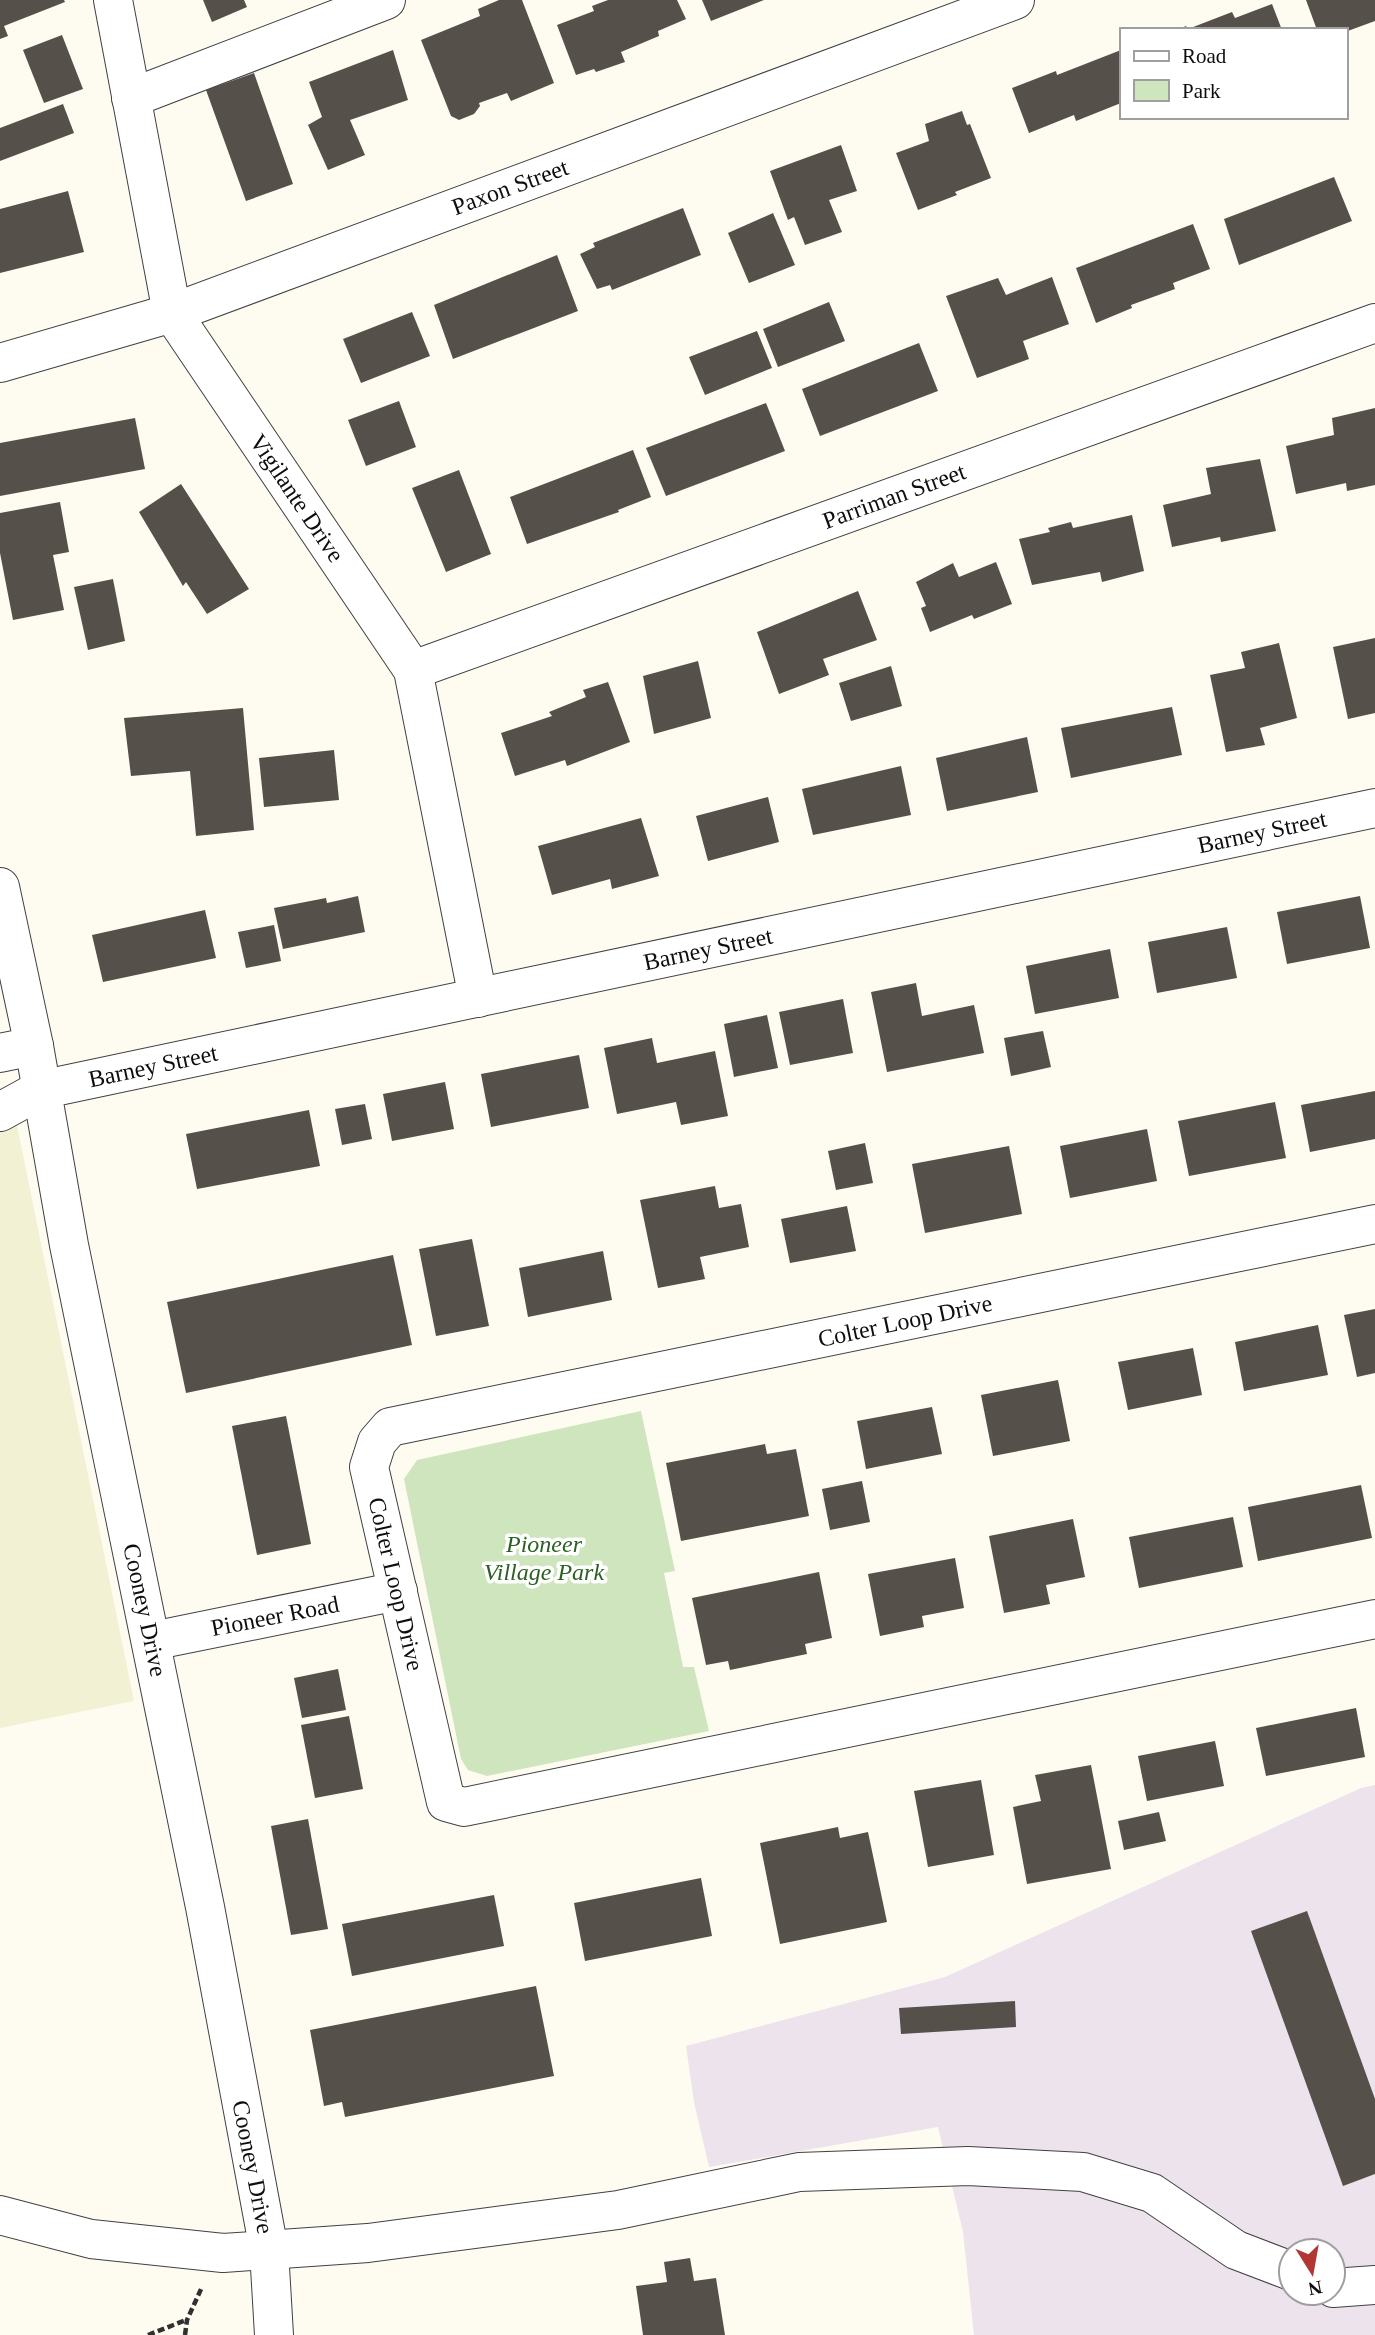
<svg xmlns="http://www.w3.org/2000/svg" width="1375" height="2335" viewBox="0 0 1375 2335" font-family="'Times New Roman',serif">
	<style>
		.industrial { fill: #ece3ec; fill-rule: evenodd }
		.farmland { fill: #f2f1d3 }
		.green { fill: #cfe5bd }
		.building { fill: #56504b }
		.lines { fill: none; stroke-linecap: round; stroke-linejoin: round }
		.minor-casing { stroke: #414141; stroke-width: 40 }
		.path { stroke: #303030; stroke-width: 4.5; stroke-dasharray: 7 3.5; stroke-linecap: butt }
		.minor { stroke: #fff; stroke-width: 38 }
		.labels { text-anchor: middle; stroke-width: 7; stroke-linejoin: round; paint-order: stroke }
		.street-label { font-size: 24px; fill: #0e0e0e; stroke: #fff }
		.park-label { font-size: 24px; font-style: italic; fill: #2c6024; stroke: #fff }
	</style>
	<rect width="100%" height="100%" fill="#fefcf1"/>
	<!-- industrial -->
	<path class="industrial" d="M1375 1785V2335H974L963 2232 938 2127 709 2167 694 2102 686 2046 945 1977 1361 1788ZM1291 2251H1333V2293H1291Z"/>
	<!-- farmland -->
	<path class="farmland" d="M9 1086 134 1701 0 1728V1088Z"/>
	<!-- green -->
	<path class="green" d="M641 1411 675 1571 664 1573 683 1667H694L709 1731 487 1776 468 1770 461 1759 404 1479 417 1460Z"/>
	<!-- building -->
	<g class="building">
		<path d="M0 0H64L65 2 4 26 8 36 0 39Z"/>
		<path d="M203 0H244L247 7 212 22Z"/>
		<path d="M499 0H522L554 83 511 101 507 93 479 103 480 106 474 114 459 120 451 116 421 40 480 16 478 9Z"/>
		<path d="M608 0H677L686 19 658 31 659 36 621 52 625 62 596 72 594 69 576 75 557 25 594 11 592 6Z"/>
		<path d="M702 0H764L711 21Z"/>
		<path d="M1306 0H1375V21L1345 32V30H1317Z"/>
		<path d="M1272 4 1282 30H1177L1186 26 1188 29 1232 12 1235 18Z"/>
		<path d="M62 35 83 89 44 103 23 50Z"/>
		<path d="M393 50 408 100 350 120 365 155 328 170 308 125 322 117 309 82Z"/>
		<path d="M1121 50V103L1076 121 1074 115 1029 133 1012 88 1056 71 1057 75Z"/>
		<path d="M254 73 293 184 246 201 206 90Z"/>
		<path d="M63 104 74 133 0 161V128Z"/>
		<path d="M962 111 967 125 970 124 991 178 955 192 957 195 918 210 896 153 929 141 925 124Z"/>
		<path d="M841 145 857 191 829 200 842 232 805 245 794 217 788 220 770 171Z"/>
		<path d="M1334 177 1352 221 1239 265 1224 219Z"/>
		<path d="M68 191 84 252 0 273V209Z"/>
		<path d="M683 208 701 255 612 290 610 285 597 289 580 254 595 247 593 243Z"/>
		<path d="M773 213 795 265 749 283 728 233Z"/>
		<path d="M1193 224 1210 269 1173 283 1175 289 1131 305 1132 308 1096 323 1076 268Z"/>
		<path d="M557 255 578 311 453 359 434 305Z"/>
		<path d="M1052 277 1069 324 1023 341 1029 359 977 378 946 296 998 278 1006 295Z"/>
		<path d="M829 302 845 341 778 367 763 329Z"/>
		<path d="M412 312 430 356 361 383 343 339Z"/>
		<path d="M757 331 772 368 705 395 689 357Z"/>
		<path d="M919 343 938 391 820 436 802 389Z"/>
		<path d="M399 401 416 447 366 466 348 420Z"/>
		<path d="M766 403 785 451 666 496 646 448Z"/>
		<path d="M1375 408V485L1347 491 1346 483 1296 494 1286 446 1334 435 1332 418Z"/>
		<path d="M135 418 145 469 0 496V443Z"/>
		<path d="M633 450 651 497 618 510 619 512 527 544 510 497Z"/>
		<path d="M1260 459 1276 531 1221 542 1220 537 1172 547 1163 505 1211 494 1206 468Z"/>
		<path d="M459 470 491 554 446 572 412 488Z"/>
		<path d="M181 484 249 589 207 614 186 582 183 586 139 512Z"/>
		<path d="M60 502 69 552 53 555 64 610 13 620 0 553V513Z"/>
		<path d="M1132 515 1144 571 1102 582 1100 572 1032 585 1019 539 1050 532 1048 528 1071 522 1073 528Z"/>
		<path d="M996 562 1012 604 974 619 972 615 930 632 921 608 926 606 916 582 953 563 959 577Z"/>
		<path d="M113 579 125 641 88 650 74 587Z"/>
		<path d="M858 591 877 640 823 659 829 675 779 694 757 632Z"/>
		<path d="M1375 638V713L1348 719 1333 647Z"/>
		<path d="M1279 643 1297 718 1260 728 1265 745 1226 752 1210 675 1245 668 1241 652Z"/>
		<path d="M698 661 711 718 654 734 643 676Z"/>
		<path d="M891 666 902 706 851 721 839 683Z"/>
		<path d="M608 682 630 742 567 766 565 760 515 776 501 733 552 716 549 712 586 697 583 690Z"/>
		<path d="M1172 707 1182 755 1071 778 1061 728Z"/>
		<path d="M243 708 254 830 196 836 190 771 131 776 124 718Z"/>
		<path d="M1027 737 1038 792 947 811 936 758Z"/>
		<path d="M334 750 339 800 264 807 259 758Z"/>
		<path d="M901 766 911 815 813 835 802 789Z"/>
		<path d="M768 797 779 842 708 861 696 816Z"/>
		<path d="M641 818 659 876 612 889 610 879 552 895 538 846Z"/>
		<path d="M358 896 365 932 283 949 274 908 326 898 327 903Z"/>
		<path d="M1360 896 1370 948 1287 964 1277 912Z"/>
		<path d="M205 910 216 958 103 982 92 935Z"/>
		<path d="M274 925 281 961 246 968 238 932Z"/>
		<path d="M1227 927 1237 978 1157 993 1148 942Z"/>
		<path d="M1110 949 1119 998 1035 1014 1026 966Z"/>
		<path d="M916 983 922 1016 974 1005 984 1053 887 1072 871 992Z"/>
		<path d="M843 999 853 1053 790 1065 779 1012Z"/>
		<path d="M767 1015 778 1068 734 1077 724 1024Z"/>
		<path d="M1043 1031 1051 1067 1011 1076 1004 1038Z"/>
		<path d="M652 1038 657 1063 715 1051 728 1116 681 1125 676 1102 617 1114 604 1048Z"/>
		<path d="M579 1055 589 1108 491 1127 481 1074Z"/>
		<path d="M445 1082 454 1129 392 1141 383 1094Z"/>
		<path d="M1375 1091V1139L1310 1152 1301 1105Z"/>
		<path d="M1275 1102 1286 1158 1189 1176 1178 1121Z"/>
		<path d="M365 1104 372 1139 342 1145 335 1109Z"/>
		<path d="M309 1110 320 1166 197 1189 186 1134Z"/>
		<path d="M1147 1129 1157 1181 1070 1198 1060 1146Z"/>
		<path d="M865 1143 873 1183 836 1190 828 1151Z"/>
		<path d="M1009 1146 1022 1214 925 1233 912 1164Z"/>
		<path d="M715 1186 719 1208 741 1204 749 1247 700 1257 705 1279 658 1288 640 1200Z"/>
		<path d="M847 1206 856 1251 790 1263 781 1219Z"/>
		<path d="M472 1239 489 1326 436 1336 419 1249Z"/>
		<path d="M603 1251 612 1300 528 1317 519 1268Z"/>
		<path d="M393 1255 412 1345 186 1393 167 1302Z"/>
		<path d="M1375 1309V1373L1357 1377 1344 1315Z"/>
		<path d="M1318 1325 1328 1375 1244 1391 1235 1342Z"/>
		<path d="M1193 1348 1202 1395 1128 1410 1118 1362Z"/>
		<path d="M1058 1380 1070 1441 993 1456 981 1395Z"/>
		<path d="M932 1407 942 1454 866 1469 857 1421Z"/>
		<path d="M286 1416 311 1544 257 1555 232 1426Z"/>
		<path d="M765 1444 767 1454 796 1449 809 1516 681 1541 666 1463Z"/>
		<path d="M862 1481 870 1522 830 1530 822 1489Z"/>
		<path d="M1361 1485 1372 1538 1258 1561 1248 1507Z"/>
		<path d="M1233 1517 1243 1567 1139 1588 1129 1537Z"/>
		<path d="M1073 1519 1085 1577 1046 1585 1050 1604 1004 1613 989 1536Z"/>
		<path d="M955 1558 964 1608 922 1616 924 1627 880 1636 868 1574Z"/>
		<path d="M819 1572 832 1638 805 1644 807 1654 730 1670 728 1661 706 1665 692 1598Z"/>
		<path d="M338 1669 346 1710 302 1718 294 1678Z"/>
		<path d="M1356 1708 1365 1757 1266 1776 1256 1728Z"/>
		<path d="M349 1716 363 1789 315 1798 301 1725Z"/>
		<path d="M1215 1741 1224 1786 1147 1801 1138 1756Z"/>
		<path d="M1091 1765 1111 1869 1027 1884 1013 1807 1041 1801 1035 1775Z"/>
		<path d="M981 1780 994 1855 928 1867 914 1791Z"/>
		<path d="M1159 1812 1166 1841 1124 1850 1118 1821Z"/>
		<path d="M308 1819 328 1929 291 1935 271 1826Z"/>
		<path d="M838 1827 840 1838 868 1832 887 1922 780 1944 760 1843Z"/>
		<path d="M701 1878 712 1936 585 1961 574 1903Z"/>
		<path d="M494 1895 504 1946 352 1976 342 1924Z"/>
		<path d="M1307 1911 1375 2099V2174L1343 2186 1251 1931Z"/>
		<path d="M536 1986 554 2076 345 2117 342 2102 324 2106 310 2030Z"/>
		<path d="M1015 2001 1016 2027 901 2034 899 2008Z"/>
		<path d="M690 2258 694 2281 716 2278 725 2335H643L636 2286 667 2282 664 2262Z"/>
	</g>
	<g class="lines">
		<defs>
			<g id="minor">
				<path d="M113 0 172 313 413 670 478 998"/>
				<path d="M131 98 386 0"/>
				<path d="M0 363 172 313 1015 0"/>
				<path d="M413 670 1375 323"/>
				<path d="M0 887 34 1046 69 1245 205 1907 269 2250 274 2335"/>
				<path d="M0 1053 34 1046"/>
				<path d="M0 1112 40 1090 1375 808"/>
				<path d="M1375 1224 390 1427 377 1442 369 1467 446 1802 464 1807 1375 1619"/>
				<path d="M152 1641 398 1591"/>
				<path d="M0 2215 91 2239 223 2253 368 2243 618 2210 799 2172 968 2166 1083 2172 1152 2193 1236 2250 1291 2271"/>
				<path d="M1333 2288 1375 2285"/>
			</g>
		</defs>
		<!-- minor casing -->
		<use href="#minor" class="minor-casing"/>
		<!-- path -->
		<g class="path">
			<path d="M148 2335 186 2320"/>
			<path d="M185 2335 187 2320 202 2287"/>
		</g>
		<!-- minor -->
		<use href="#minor" class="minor"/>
	</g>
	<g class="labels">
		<!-- street labels -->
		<g class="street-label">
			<text transform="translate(510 187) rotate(-20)" y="8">Paxon Street</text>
			<text transform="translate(894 496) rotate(-20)" y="8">Parriman Street</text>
			<text transform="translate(297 498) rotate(56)" y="8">Vigilante Drive</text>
			<text transform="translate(1262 832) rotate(-12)" y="8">Barney Street</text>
			<text transform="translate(708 949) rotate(-12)" y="8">Barney Street</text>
			<text transform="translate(153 1066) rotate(-12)" y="8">Barney Street</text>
			<text transform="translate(905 1321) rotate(-12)" y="8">Colter Loop Drive</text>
			<text transform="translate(396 1584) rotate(77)" y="8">Colter Loop Drive</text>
			<text transform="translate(145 1610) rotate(78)" y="8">Cooney Drive</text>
			<text transform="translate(275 1616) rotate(-11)" y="8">Pioneer Road</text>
			<text transform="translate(253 2167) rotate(79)" y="8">Cooney Drive</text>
		</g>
		<!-- park labels -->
		<g class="park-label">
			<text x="544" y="1552">Pioneer<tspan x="544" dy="28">Village Park</tspan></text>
		</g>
	</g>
	<!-- legend -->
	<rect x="1120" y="28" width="228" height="91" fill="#ffffff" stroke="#9f9f9f" stroke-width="2"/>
	<rect x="1134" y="51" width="35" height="10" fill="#ffffff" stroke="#9f9f9f" stroke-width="2"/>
	<text x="1182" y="63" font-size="21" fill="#0e0e0e">Road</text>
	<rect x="1134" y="80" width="35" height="21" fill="#cfe5bd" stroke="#9f9f9f" stroke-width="2"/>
	<text x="1182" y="98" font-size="21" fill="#0e0e0e">Park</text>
	<!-- north arrow -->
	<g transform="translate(1312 2272) rotate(169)"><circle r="33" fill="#ffffff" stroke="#9f9f9f" stroke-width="2"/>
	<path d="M0-5L12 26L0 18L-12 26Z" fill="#b23632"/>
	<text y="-10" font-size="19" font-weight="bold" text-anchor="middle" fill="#0e0e0e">N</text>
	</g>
</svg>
